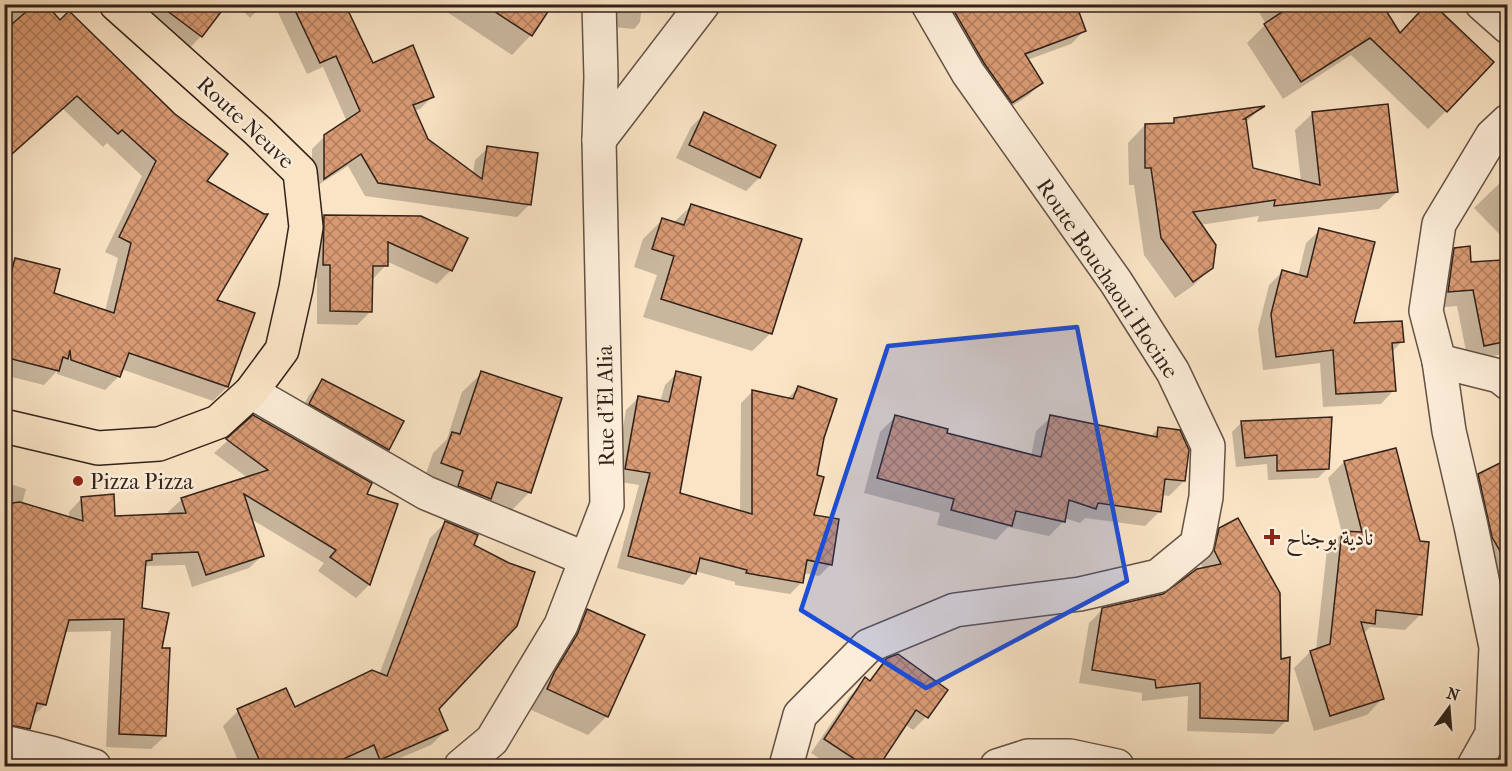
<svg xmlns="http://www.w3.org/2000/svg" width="1512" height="771" viewBox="0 0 1512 771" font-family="'IM FELL French Canon',Amiri,serif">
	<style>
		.shadow { fill: #0003 }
		.building { fill: url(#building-cross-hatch); stroke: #32221a; stroke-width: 1.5 }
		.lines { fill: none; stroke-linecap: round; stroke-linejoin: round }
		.minor-casing { stroke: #645245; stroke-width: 36 }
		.major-casing { stroke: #32221a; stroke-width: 36 }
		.minor { stroke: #fcedd9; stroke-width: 33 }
		.major { stroke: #fae4c5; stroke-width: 33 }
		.marked { fill: #1d4ed8; fill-opacity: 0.2; stroke: #1d4ed8; stroke-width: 4.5; stroke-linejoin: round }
		.poi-dot { fill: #8f2418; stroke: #fcedd9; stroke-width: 2 }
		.labels { text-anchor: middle; stroke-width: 5; stroke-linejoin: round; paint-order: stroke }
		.street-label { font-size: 22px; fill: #32221a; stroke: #fcedd9 }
		.poi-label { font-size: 22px; fill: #32221a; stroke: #fcedd9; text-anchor: start }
	</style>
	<defs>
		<pattern id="building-cross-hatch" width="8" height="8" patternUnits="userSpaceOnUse" patternTransform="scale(1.5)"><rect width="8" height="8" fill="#d89a73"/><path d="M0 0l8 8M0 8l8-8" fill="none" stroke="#b07d5e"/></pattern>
	</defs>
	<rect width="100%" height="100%" fill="#fae4c5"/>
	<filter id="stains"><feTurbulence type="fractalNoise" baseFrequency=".00333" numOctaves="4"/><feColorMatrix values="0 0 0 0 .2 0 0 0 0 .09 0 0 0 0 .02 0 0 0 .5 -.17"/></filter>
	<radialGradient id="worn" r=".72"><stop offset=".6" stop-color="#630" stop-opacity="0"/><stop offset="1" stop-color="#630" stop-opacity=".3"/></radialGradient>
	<!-- shadow -->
	<g class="shadow">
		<path d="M4 4H44L205 181 215 301 227 387 213 401 121 369 119 376 105 390 57 374V371L44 385 4 375V260L13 262 15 259 52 294 105 311 118 258 105 252 142 176 107 143 103 147 63 109 4 161Z"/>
		<path d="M129 4H225L201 36 189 49Z"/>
		<path d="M236 4H263L250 18Z"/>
		<path d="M274 4H343L372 65 433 96 420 109 414 111 427 140 473 174 475 160 488 148 530 204 517 217 365 196 348 166 312 189V149L325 136 347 122 323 67 307 74Z"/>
		<path d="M435 4H552L531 35 512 55Z"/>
		<path d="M610 4H675L667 12 642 6 640 22 634 29 612 27Z"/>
		<path d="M929 4H1074L1084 31 1071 44 1027 60 1041 82 1029 95 999 115Z"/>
		<path d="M1254 4H1380L1446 111 1428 129 1351 55 1283 99 1247 43 1266 24Z"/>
		<path d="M1261 108 1245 123 1251 170 1301 182 1295 130 1313 113 1397 192 1379 209 1257 222 1259 216 1200 225 1212 267 1194 285 1175 298 1144 255 1134 185H1129L1128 143 1145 125H1169L1174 120Z"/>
		<path d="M705 113 759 178 746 191 676 158 691 127Z"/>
		<path d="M1508 175V238L1505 240 1474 208Z"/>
		<path d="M691 206 771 333 752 351 643 317 657 275 634 267 643 239 662 220 673 223Z"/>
		<path d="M324 217 421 218 451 270 437 284 386 261V265L373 279 371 311 357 325 317 324V278H310L311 230Z"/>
		<path d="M1320 230 1352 325 1402 341 1392 352 1394 390 1381 404 1323 407 1320 363 1263 370 1258 329 1269 285 1282 272 1298 276 1306 243Z"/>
		<path d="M1455 249 1504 300 1508 299V353L1468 361 1457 306 1432 308 1439 265Z"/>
		<path d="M482 373 530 492 510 512 423 483 433 453 447 439 462 392Z"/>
		<path d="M677 373 678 494 740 512 741 403 753 391 787 399 798 388 822 438 815 476 812 516 831 564 819 576 803 573 802 582 790 594 735 585V582L695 571 683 585 617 568 639 485 614 481 626 410 638 398 660 402 665 385Z"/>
		<path d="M323 381 388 449 374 463 297 418 309 395Z"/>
		<path d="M254 417 364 495 396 505 369 585 356 598 318 571 324 563 251 519 263 555 249 568 192 587 185 565 144 566 140 609 161 649 165 736 151 749 106 747 111 631 64 632 45 705 31 718 29 728 15 741 4 739V482L26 489 22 504 69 518V512L82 498 114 517 169 515 168 512 182 499 248 478 214 453Z"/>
		<path d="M895 417 945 434 1031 456 1036 431 1051 417 1149 438 1159 428 1184 481 1169 496 1162 495 1160 511 1145 526 1085 518 1080 523 1064 518V521L1049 536 1008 527 996 540 937 525 940 513 864 493 880 432Z"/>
		<path d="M1242 422 1328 468 1318 478 1268 480 1267 464 1236 467 1232 432Z"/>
		<path d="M1395 450 1419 542 1421 614 1405 630 1370 627 1363 634 1382 699 1367 715 1314 731 1294 668 1310 652 1316 650 1327 549 1342 533 1328 478 1344 462Z"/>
		<path d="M1508 460V568L1486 580 1460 495 1479 475Z"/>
		<path d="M445 523 437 709 446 730 431 745 381 766H362L359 759 343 766H238L240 765 223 726 238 711 294 709 379 675 430 538Z"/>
		<path d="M1220 530 1280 661 1287 720 1273 734 1187 731 1188 696 1142 701V693L1079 683 1089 623 1102 610 1163 595 1203 569 1201 565 1206 543Z"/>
		<path d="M588 611 607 716 588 735 529 709 568 630Z"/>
		<path d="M861 685 873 766H831L811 753 849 697Z"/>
		<path d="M946 690 926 717 913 730 899 720Z"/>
	</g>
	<!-- building -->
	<g class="building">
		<path d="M35 4H46L60 20 69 11 175 114 228 154 207 181 264 214H268L217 300 255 313 228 387 129 353 120 377 71 360 70 350 68 359 63 357 59 371 4 357V301L15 258 60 269 54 293 114 313 131 243 119 237 156 161 122 130 118 134 77 96 4 161V31Z"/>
		<path d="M158 4H227L202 37Z"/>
		<path d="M292 4H345L373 63 413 45 434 97 413 105 428 139 482 179 487 146 538 153 531 205 378 183 361 154 324 179V135L360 111 336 56 320 63Z"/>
		<path d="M483 4H553L532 36Z"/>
		<path d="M950 4H1076L1086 31 1025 54 1043 83 1012 103 984 63Z"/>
		<path d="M1294 4H1382L1400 33 1427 4H1433L1494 62 1447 112 1370 38 1301 82 1264 24Z"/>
		<path d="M1388 104 1398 192 1274 206 1275 200 1193 212 1216 245 1213 268 1193 282 1161 238 1151 168H1145V124L1174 123V118L1265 106 1244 119H1246L1253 168 1320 185 1312 112Z"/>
		<path d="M704 112 776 145 760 178 689 145Z"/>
		<path d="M691 204 802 239 772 334 661 299 674 256 652 249 662 218 684 225Z"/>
		<path d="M324 215 421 216 468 238 452 271 388 242V266H373L372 312 330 311V265H323Z"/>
		<path d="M1319 228 1375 242 1354 323 1402 321 1404 342 1392 343 1396 391 1336 394 1333 350 1276 357 1271 314 1282 270 1307 277Z"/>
		<path d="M1470 246 1471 262 1502 260 1505 298 1508 297V341L1484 346 1473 290 1448 292 1454 248Z"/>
		<path d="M481 371 562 398 531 493 497 482 491 499 458 486 463 471 441 463 452 432 460 434Z"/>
		<path d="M676 371 701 377 680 493 752 514V390L793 399 798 386 837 399 824 438 817 475 824 477 814 515 839 519 832 565 807 560 803 583 746 573 747 570 700 558 696 574 628 556 650 473 625 469 638 396 669 402Z"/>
		<path d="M322 379 404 421 389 450 309 404Z"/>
		<path d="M253 415 372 483 367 494 398 504 370 585 330 557 336 550 244 494 264 556 206 575 198 552 152 554V560L146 561 142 608 169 613 162 648H170L166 736 119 734 124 619 69 620 46 705 37 703 30 729 4 724V504L20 502 83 521 81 497 114 494 115 516 186 513 181 498 268 470 226 439Z"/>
		<path d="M895 415 948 429 947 433 1041 457 1050 415 1157 437 1158 427 1180 430 1189 450 1185 481 1165 479 1161 512 1098 503 1096 509 1069 500 1065 522 1016 511 1012 526 951 510 954 499 877 478Z"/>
		<path d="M1332 417 1329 469 1277 471V455L1245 458 1241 421Z"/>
		<path d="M1396 448 1420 541 1429 542 1422 615 1376 610 1375 624 1361 622 1384 699 1330 716 1310 651 1330 644 1342 531 1362 532 1344 461Z"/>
		<path d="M1508 459V565L1492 537 1478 474Z"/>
		<path d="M1238 518 1280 593 1281 659 1290 657 1288 721 1200 718V683L1156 688 1155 680 1092 670 1102 608 1163 594 1197 569 1221 564 1214 550 1219 528Z"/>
		<path d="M445 521 478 535 474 545 509 563 535 572 517 626 439 709 448 730 380 760 374 745 328 766H262L237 709 286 688 295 707 372 670 387 676Z"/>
		<path d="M587 609 645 635 608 717 547 689 555 671 577 635Z"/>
		<path d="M898 654 948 690 928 718 916 710 879 766H865L824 739 865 677 870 681 887 658Z"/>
	</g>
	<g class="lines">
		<defs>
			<g id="minor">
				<path d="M1482 4 1508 27"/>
				<path d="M599 140 703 4"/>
				<path d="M1439 361 1499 376 1508 383"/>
				<path d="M251 392 426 493 586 559"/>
				<path d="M4 742 51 753 94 766"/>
				<path d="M461 766 492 740 561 625 607 505 599 140 601 77 599 4"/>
				<path d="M786 766 800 715 868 646 955 610 1080 594 1158 576 1197 544 1206 497 1208 446 1173 372 1116 282 968 73 928 4"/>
				<path d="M997 766 1028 756H1070L1117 766"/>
				<path d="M1474 766 1492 734 1496 647 1471 526 1449 431 1439 361 1426 311 1439 224 1492 136 1508 121"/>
			</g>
			<path id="major" d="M4 426 98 448 159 444 218 422 251 392 282 350 296 288 306 227 300 172 258 131 116 4"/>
		</defs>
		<!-- minor casing -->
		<use href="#minor" class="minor-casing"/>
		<!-- major casing -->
		<use href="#major" class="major-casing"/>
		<!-- minor -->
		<use href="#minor" class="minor"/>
		<!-- major -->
		<use href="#major" class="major"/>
	</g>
	<!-- marked area -->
	<path class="marked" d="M1077 327 1127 581 926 688 801 610 888 346Z"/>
	<!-- markers -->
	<g class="poi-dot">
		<circle cx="78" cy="481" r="6"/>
		<path d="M1269 528h6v6h6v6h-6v6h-6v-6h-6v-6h6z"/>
	</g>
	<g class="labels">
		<!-- street labels -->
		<g class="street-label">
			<text transform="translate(246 122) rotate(43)" y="8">Route Neuve</text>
			<text transform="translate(1108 278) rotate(56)" y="8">Route Bouchaoui Hocine</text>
			<text transform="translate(605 406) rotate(-91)" y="8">Rue d'El Alia</text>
		</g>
		<!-- poi labels -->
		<g class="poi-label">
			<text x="90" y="489">Pizza Pizza</text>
			<text x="1286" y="545">نادية بوجناح</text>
		</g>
	</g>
	<!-- margin -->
	<rect width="1512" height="771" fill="none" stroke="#fae4c5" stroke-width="24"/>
	<rect x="6" y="6" width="1500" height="759" fill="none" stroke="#32221a" stroke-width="3"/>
	<rect x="12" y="12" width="1488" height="747" fill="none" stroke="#32221a" stroke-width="1.5"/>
	<!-- north arrow -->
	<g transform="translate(1449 708) rotate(16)" stroke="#fcedd9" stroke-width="4.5" paint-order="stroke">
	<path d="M0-4.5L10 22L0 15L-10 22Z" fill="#32221a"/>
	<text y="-9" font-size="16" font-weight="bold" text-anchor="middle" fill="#32221a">N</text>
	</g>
	<rect width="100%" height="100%" filter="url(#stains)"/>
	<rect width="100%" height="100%" fill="url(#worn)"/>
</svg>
